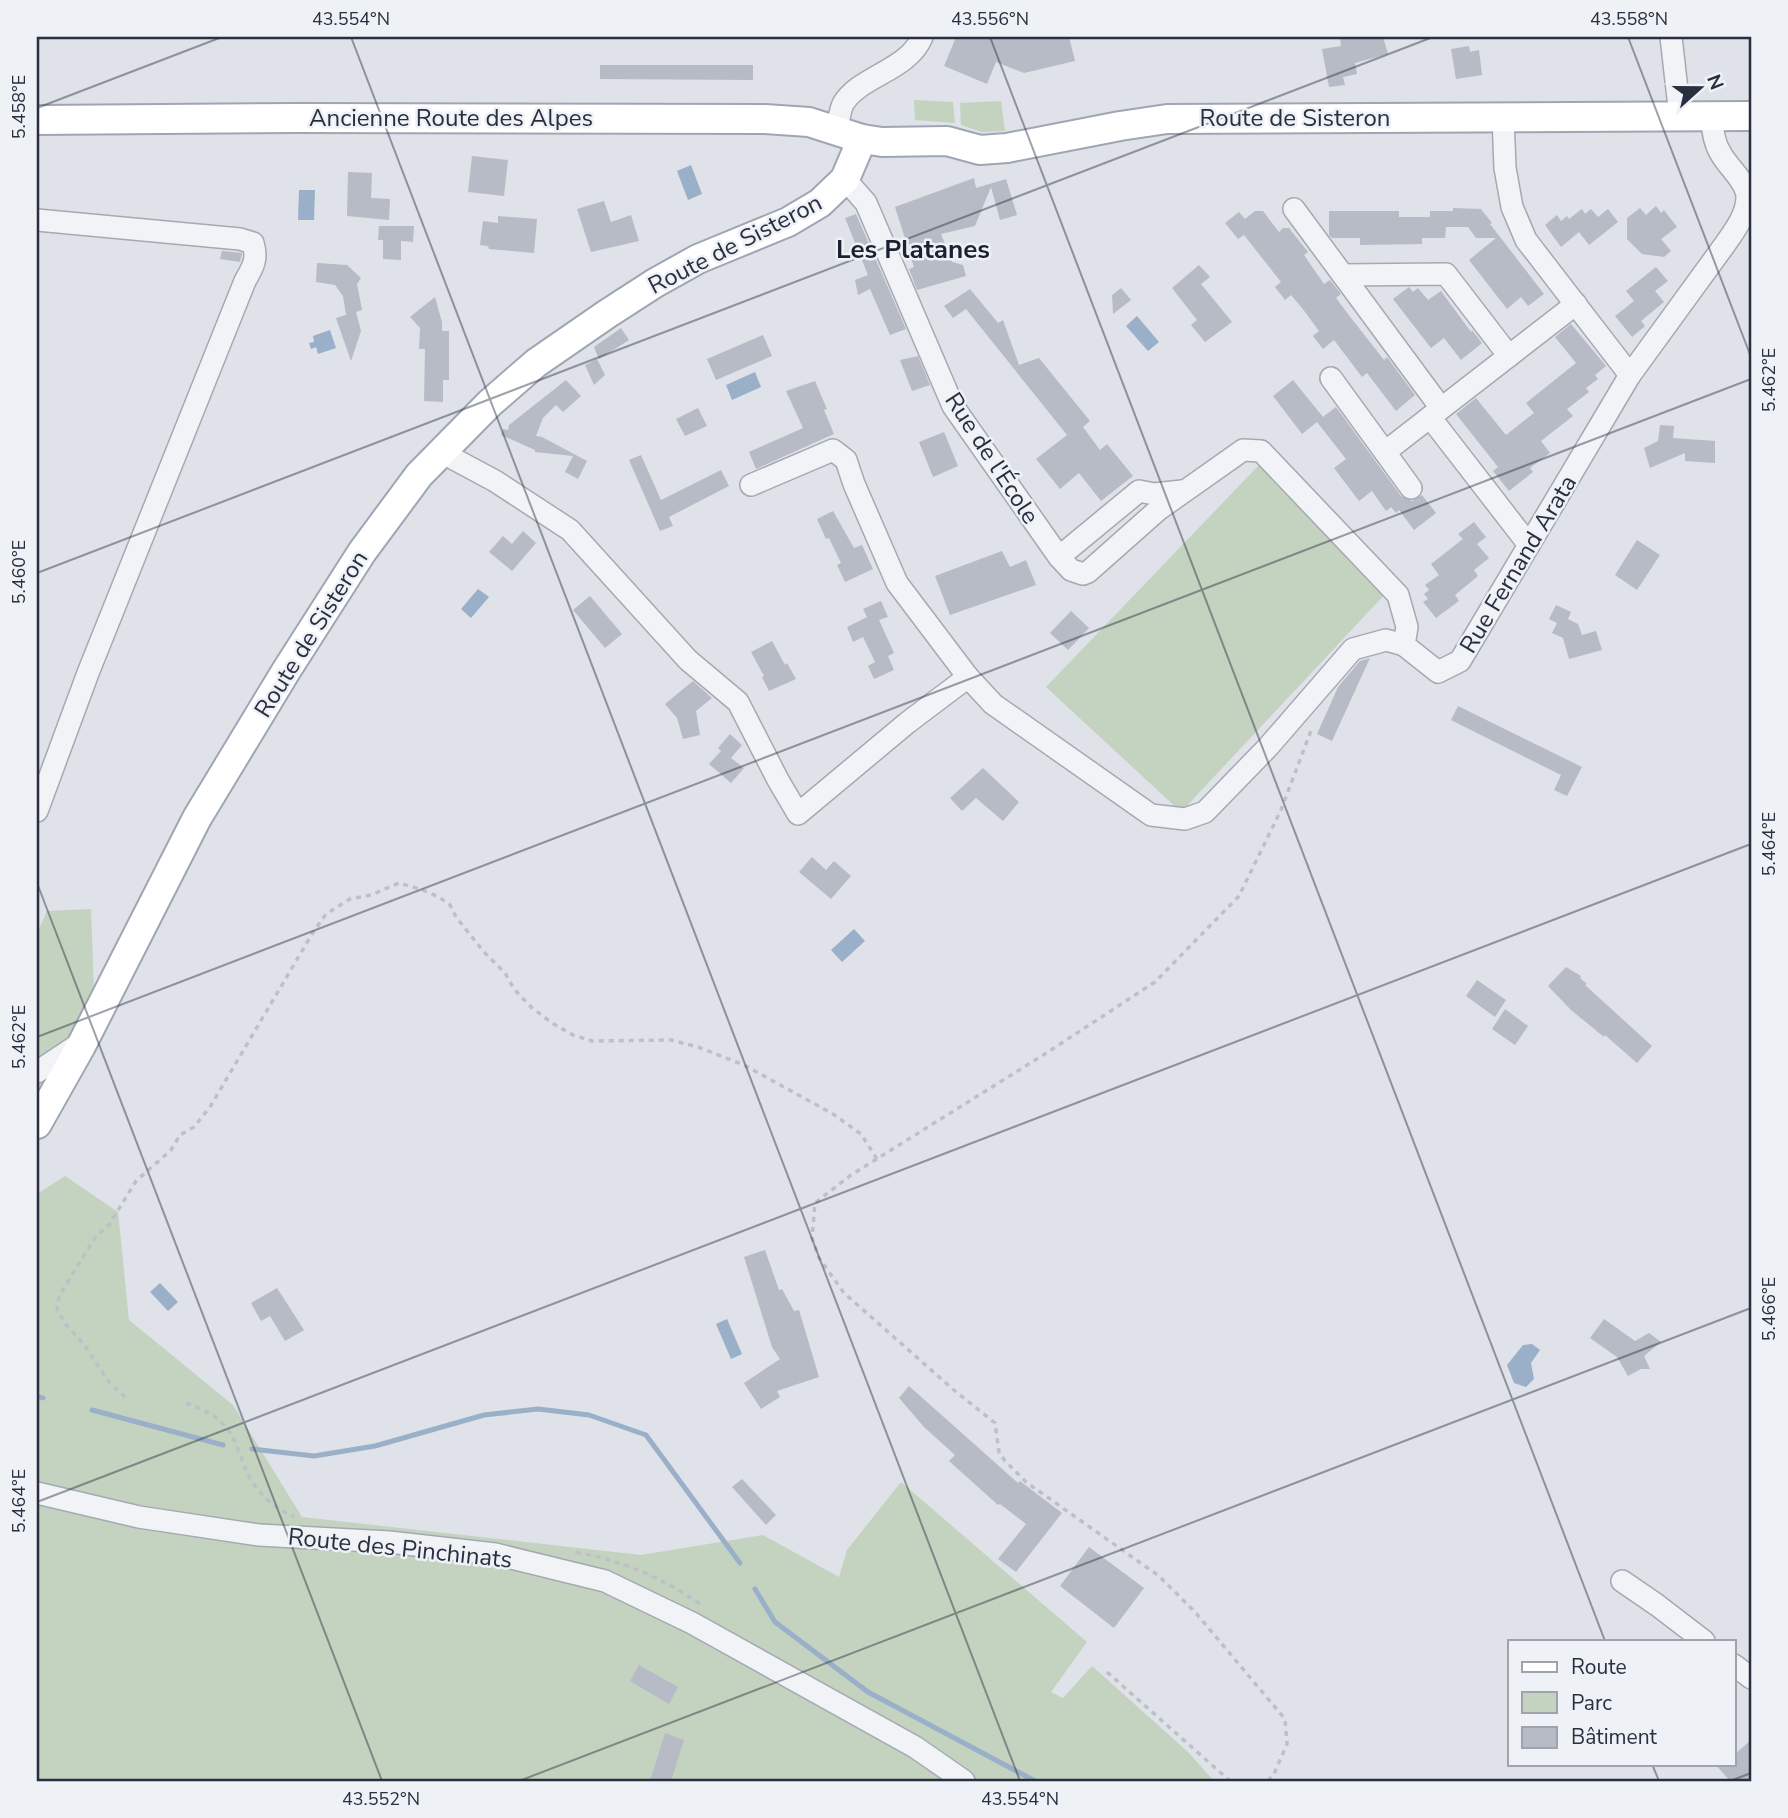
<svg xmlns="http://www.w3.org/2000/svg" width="1788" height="1818" viewBox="0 0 1788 1818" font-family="'Nunito Sans',sans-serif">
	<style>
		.green { fill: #c4d2c0 }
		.water { fill: #9aafc8 }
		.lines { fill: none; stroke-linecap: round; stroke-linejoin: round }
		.stream { stroke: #9aafc8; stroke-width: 5 }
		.building { fill: #b6bbc5 }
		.minor-casing { stroke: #a4a9b2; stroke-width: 24 }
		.major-casing { stroke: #9ea6b4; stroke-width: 32 }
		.path { stroke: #bdc0c6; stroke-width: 3.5; stroke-dasharray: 5 5; stroke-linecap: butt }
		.minor { stroke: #f1f3f6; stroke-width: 21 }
		.major { stroke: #fff; stroke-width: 28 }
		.ticks { fill: none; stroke: #282f3f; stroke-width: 2; stroke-opacity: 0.45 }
		.labels { text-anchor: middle; stroke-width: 5; stroke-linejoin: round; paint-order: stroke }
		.street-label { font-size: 24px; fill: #282f3f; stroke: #eef1f6 }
		.neighbourhood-label { font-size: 26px; font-weight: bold; fill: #1a2130; stroke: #eef1f6 }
		.neatline { fill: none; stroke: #282f3f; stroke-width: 2.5 }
		.ticks-label { font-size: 18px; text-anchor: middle; fill: #282f3f }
	</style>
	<rect width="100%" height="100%" fill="#dfe2e8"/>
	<!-- green -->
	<g class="green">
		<path d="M914 100 953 102 955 123 915 120Z"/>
		<path d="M1001 101 1005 131 982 132 961 125 960 103Z"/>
		<path d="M1260 464 1387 592 1181 812 1046 687Z"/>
		<path d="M91 909 94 991 37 1094V933L47 911Z"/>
		<path d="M65 1176 118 1212 129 1320 233 1405 302 1517 641 1555 763 1535 839 1577 847 1550 901 1482 1087 1642 1051 1692 1063 1698 1092 1666 1188 1752 1214 1781H37V1194Z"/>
	</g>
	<!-- water -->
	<g class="water">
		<path d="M691 165 702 194 688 200 677 171Z"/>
		<path d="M299 190H315L314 220H298Z"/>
		<path d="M1137 316 1159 342 1148 351 1126 326Z"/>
		<path d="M330 330 336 348 318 354 316 347 311 349 309 343 314 342 313 336Z"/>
		<path d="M755 372 761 387 732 400 726 385Z"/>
		<path d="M478 589 489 597 471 618 461 609Z"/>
		<path d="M854 929 865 941 842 962 831 950Z"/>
		<path d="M160 1283 178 1302 168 1311 150 1292Z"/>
		<path d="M727 1319 742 1354 731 1359 716 1324Z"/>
		<path d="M1532 1344 1540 1350 1531 1363 1534 1379 1526 1387 1514 1383 1507 1365 1523 1345Z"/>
	</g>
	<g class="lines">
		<!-- stream -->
		<g class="stream">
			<path d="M37 1396 43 1398"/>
			<path d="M92 1410 223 1445"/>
			<path d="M252 1449 314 1456 375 1446 484 1415 538 1409 589 1415 646 1435 740 1563"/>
			<path d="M755 1589 775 1622 868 1692 1035 1781"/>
		</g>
	</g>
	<!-- building -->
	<g class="building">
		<path d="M956 37H1069L1075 61 1024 73 996 62 987 84 944 66Z"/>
		<path d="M1340 37H1383L1388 54 1355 63 1357 74 1343 77 1345 85 1329 87 1322 49 1341 46Z"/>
		<path d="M1469 46 1470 52 1479 50 1482 75 1456 79 1451 49Z"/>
		<path d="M600 65H753V80L600 79Z"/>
		<path d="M472 156 508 160 504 196 468 192Z"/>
		<path d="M348 172 372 173 371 198 390 199 389 220 347 216Z"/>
		<path d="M974 178 976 188 1006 179 1017 215 1000 220 991 187 975 226 941 234 952 262 963 265 966 276 917 290 909 269 914 267 895 207Z"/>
		<path d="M604 201 611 222 631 215 639 241 591 252 577 209Z"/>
		<path d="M1656 206 1661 213 1664 210 1677 227 1661 239 1671 251 1664 257 1642 254 1627 239V218L1640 208 1646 215Z"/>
		<path d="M1453 208 1481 209 1492 223 1490 224 1544 294 1528 306 1521 297 1507 309 1469 260 1496 238H1476L1468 227H1446L1445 238H1422V244L1360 245V238H1332L1329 235V211H1399V217H1430V211H1453Z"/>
		<path d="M1582 209 1585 214 1591 209 1598 217 1608 209 1618 222 1589 245 1579 232 1561 247 1545 225 1557 215 1561 221 1567 216 1569 219Z"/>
		<path d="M1255 211H1263L1279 232 1283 228H1289L1308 252 1304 255 1324 284 1330 280 1341 294 1336 298 1348 314 1384 360 1387 357 1415 395 1396 411 1367 373 1362 377 1334 340 1323 349 1313 336 1319 331 1302 308 1291 295 1285 300 1275 287 1281 282 1244 235 1238 239 1225 223 1239 212 1245 219Z"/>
		<path d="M856 214 906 329 890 335 870 289 858 295 855 280 868 275 845 218Z"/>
		<path d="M498 216 537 219 534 253 489 249 488 246 480 245 483 221 498 223Z"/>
		<path d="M379 226H414L413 242 401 241V260L383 259V240H378Z"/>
		<path d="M222 251 242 253 240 262 220 259Z"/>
		<path d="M317 263 347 265 361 278 357 284 362 310 356 312 361 331 351 361 336 318 349 314 346 315 343 296 335 285 316 282Z"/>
		<path d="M1199 265 1210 277 1201 284 1232 322 1205 342 1191 325 1197 320 1172 288Z"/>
		<path d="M1656 267 1668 281 1655 291 1664 302 1641 321 1645 326 1632 337 1615 316 1634 301 1626 291Z"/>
		<path d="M1409 287 1413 292 1418 288 1428 300 1441 291 1471 332 1472 330 1482 343 1461 360 1444 338 1431 348 1393 299Z"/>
		<path d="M1121 288 1131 300 1113 314 1112 295Z"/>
		<path d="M970 289 998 323 1003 320 1019 365 1039 358 1090 421 1083 427 1100 450 1107 444 1133 476 1101 501 1079 473 1060 489 1036 459 1067 435 966 309 953 318 944 306Z"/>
		<path d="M435 297 442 322V331H449V380H443V402L424 401 425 349H419L420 328 410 317Z"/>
		<path d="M1571 324 1606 366 1595 375 1598 379 1586 388 1589 392 1567 409 1573 416 1541 441 1550 453 1530 468 1533 472 1509 491 1493 471 1498 467 1456 414 1476 398 1506 435 1534 413 1526 403 1576 363 1555 337Z"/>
		<path d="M621 328 629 340 599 359 594 347Z"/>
		<path d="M763 335 772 356 716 380 707 359Z"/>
		<path d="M918 356 930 385 912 391 900 360Z"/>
		<path d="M597 359 605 375 594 385 585 365Z"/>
		<path d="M566 380 581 396 563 412 556 405 543 418 536 436 542 437 587 461 578 479 565 472 573 456 535 452V450L501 435 503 429 508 430 509 425Z"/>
		<path d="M1293 380 1323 417 1336 407 1401 496 1412 501 1422 495 1436 513 1414 530 1399 510 1396 513 1391 507 1386 511 1372 491 1359 501 1334 468 1346 459 1317 422 1302 434 1273 396Z"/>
		<path d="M815 381 827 409 824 410 834 434 756 469 749 452 803 428 786 391Z"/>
		<path d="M698 408 707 426 685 436 676 419Z"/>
		<path d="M1660 425 1674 426 1673 438 1715 441V463L1685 461V453L1650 468 1644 448 1658 441Z"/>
		<path d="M944 432 958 466 933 477 919 442Z"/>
		<path d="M641 455 661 500 721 470 729 486 669 517 673 526 660 531 629 460Z"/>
		<path d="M833 511 854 548 862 545 873 569 845 582 837 565 841 563 829 538 826 539 817 519Z"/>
		<path d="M1474 522 1486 537 1477 544 1489 558 1474 570 1478 576 1455 595 1459 601 1436 618 1423 602 1428 599 1424 594 1429 590 1425 585 1439 575 1431 564 1463 539 1458 534Z"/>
		<path d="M523 531 536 543 512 571 489 552 503 536 512 544Z"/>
		<path d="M1637 540 1660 555 1637 590 1615 575Z"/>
		<path d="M1002 551 1010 567 1026 560 1036 585 950 615 935 576Z"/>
		<path d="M590 596 622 634 605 648 573 610Z"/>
		<path d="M881 601 888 617 879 620 894 653 888 656 894 670 874 679 868 666 875 662 863 637 853 642 847 627 867 617 863 609Z"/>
		<path d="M1556 605 1571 612 1568 619 1578 624 1582 635 1596 631 1602 650 1569 659 1563 638 1552 633 1557 623 1549 619Z"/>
		<path d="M1071 611 1089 628 1068 650 1050 633Z"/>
		<path d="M772 641 785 665 787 663 796 679 769 691 762 677 764 676 751 652Z"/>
		<path d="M1370 658 1332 741 1317 734 1338 687 1360 661Z"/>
		<path d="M693 681 712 698 696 711 700 735 683 739 677 718 665 704Z"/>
		<path d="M1458 706 1582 767 1567 796 1554 790 1561 775 1451 720Z"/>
		<path d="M730 734 742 745 731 758 744 768 731 783 709 764 721 751 718 748Z"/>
		<path d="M983 768 1019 802 1003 821 976 798 962 811 950 798Z"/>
		<path d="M812 857 826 870 834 861 851 876 831 899 799 872Z"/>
		<path d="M1566 967 1581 976 1580 978 1587 984 1585 985 1652 1046 1637 1063 1605 1035 1604 1037 1571 1010 1548 986Z"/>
		<path d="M1477 980 1506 1000 1495 1017 1466 996Z"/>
		<path d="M1505 1009 1528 1026 1515 1045 1492 1029Z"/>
		<path d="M765 1250 779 1290 782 1289 794 1311 799 1310 819 1377 777 1391 780 1397 761 1409 744 1383 780 1359 772 1347 744 1257Z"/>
		<path d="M277 1288 304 1330 285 1341 270 1316 261 1321 251 1303Z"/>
		<path d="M1604 1319 1635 1341 1649 1333 1661 1342 1644 1356 1650 1369H1641L1628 1376 1617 1357 1590 1338Z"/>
		<path d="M909 1386 1018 1483 1020 1481 1062 1513 1016 1572 998 1559 1026 1524 1000 1504 998 1505 949 1461 955 1455 924 1427 899 1398Z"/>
		<path d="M742 1479 776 1515 766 1525 732 1487Z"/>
		<path d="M1089 1547 1144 1588 1114 1628 1060 1586Z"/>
		<path d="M639 1665 678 1687 669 1704 630 1681Z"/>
		<path d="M665 1733 684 1740 671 1781H650Z"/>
		<path d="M1751 1740V1781H1730L1715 1764H1734V1755Z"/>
	</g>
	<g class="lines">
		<defs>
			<g id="minor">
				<path d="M1671 37 1680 116"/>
				<path d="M837 131C839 122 839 112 843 104 859 76 908 71 922 37"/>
				<path d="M845 179 866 203 953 406 1059 557 1071 570 1083 574 1088 572 1158 510 1243 450 1261 451 1398 595 1407 627 1404 645 1438 672 1460 661 1630 375 1526 240 1512 207 1505 168 1503 117"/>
				<path d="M1294 209 1441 408"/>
				<path d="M37 220 240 239 253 243C258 259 253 267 245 281L88 673 37 811"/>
				<path d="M1343 275 1446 274 1509 356"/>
				<path d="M1630 375 1726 243C1735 230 1747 214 1747 197 1747 182 1728 167 1721 154 1714 143 1712 129 1712 116"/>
				<path d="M1331 378 1411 488"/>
				<path d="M1430 417 1529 545"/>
				<path d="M441 452 495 481 570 530 688 660 738 702 778 780 798 814 907 723 968 677 993 704 1151 815 1185 819 1205 812 1268 747 1353 649 1386 640 1404 645"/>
				<path d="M1385 452 1576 304"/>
				<path d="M751 485 833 450 846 460 854 484 897 583 968 677"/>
				<path d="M1059 557 1139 491 1154 494 1182 491"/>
				<path d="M37 1072 82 1042"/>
				<path d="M37 1493 139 1517 259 1535 389 1542 495 1554 605 1581 692 1623 915 1747 964 1781"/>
				<path d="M1622 1581 1657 1605 1704 1641"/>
				<path d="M1734 1665 1751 1678"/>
			</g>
			<g id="major">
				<path d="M37 120 297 118 765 119 809 122 862 139 882 142 947 141 980 150 1007 148 1120 126 1167 119 1751 116"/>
				<path d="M37 1124 81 1046 197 818 286 671 362 552 419 475 490 403 536 363 607 314 655 283 698 259 788 222 820 203 845 179 862 139"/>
			</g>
		</defs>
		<!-- minor casing -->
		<use href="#minor" class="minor-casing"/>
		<!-- major casing -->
		<use href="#major" class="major-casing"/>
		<!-- path -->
		<g class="path">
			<path d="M125 1397 109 1382 83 1343 66 1325 57 1309 59 1296 96 1236 109 1225 136 1181 171 1150 180 1135 194 1127 210 1107 312 934 326 914 350 899 371 895 399 883 420 889 439 897 450 905 456 917 484 952 505 973 514 989 531 1007 552 1023 573 1035 592 1041 671 1040 698 1047 744 1065 833 1114 861 1134 877 1159"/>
			<path d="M186 1403C200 1408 212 1413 223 1424 238 1439 240 1460 250 1478 259 1494 277 1510 294 1517"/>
			<path d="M576 1552C622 1561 661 1577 700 1604"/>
			<path d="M1107 1672 1230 1781"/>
			<path d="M1268 1781 1274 1774 1287 1744 1285 1719 1195 1612 1159 1576 1026 1482 1005 1461 999 1452 995 1423 955 1391 844 1293 819 1258 812 1238 815 1203 851 1175 1048 1052 1155 982 1239 896 1281 810 1312 728"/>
		</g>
		<!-- minor -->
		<use href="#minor" class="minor"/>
		<!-- major -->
		<use href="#major" class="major"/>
	</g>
	<!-- ticks -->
	<path class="ticks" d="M351 37 1020 1781M990 37 1605 1641M1628 37 1751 357M37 108 222 37M37 573 1433 37M37 883 382 1781M37 1037 1751 379M37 1502 1751 844M1652 1764 1659 1781M519 1781 1751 1308M1730 1781 1751 1773"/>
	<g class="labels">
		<!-- street labels -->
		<g class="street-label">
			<text x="451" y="126">Ancienne Route des Alpes</text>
			<text x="1295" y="126">Route de Sisteron</text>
			<text transform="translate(735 244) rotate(-27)" y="8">Route de Sisteron</text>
			<text transform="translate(992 458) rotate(57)" y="8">Rue de l'École</text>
			<text transform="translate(1518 564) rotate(-59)" y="8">Rue Fernand Arata</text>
			<text transform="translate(311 634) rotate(-58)" y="8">Route de Sisteron</text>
			<text transform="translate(400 1548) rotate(6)" y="8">Route des Pinchinats</text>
		</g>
		<!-- neighbourhood labels -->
		<g class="neighbourhood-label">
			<text x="913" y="258">Les Platanes</text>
		</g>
	</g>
	<!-- border -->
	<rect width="1788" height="1818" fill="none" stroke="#eef1f6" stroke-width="77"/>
	<!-- legend -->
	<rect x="1508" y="1640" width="228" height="126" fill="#eef1f6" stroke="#9fa3ad" stroke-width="2"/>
	<rect x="1522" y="1662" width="35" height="10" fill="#ffffff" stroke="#9fa3ad" stroke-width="2"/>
	<text x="1571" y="1674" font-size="21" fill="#282f3f">Route</text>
	<rect x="1522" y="1692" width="35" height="21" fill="#c4d2c0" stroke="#9fa3ad" stroke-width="2"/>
	<text x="1571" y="1710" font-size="21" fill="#282f3f">Parc</text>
	<rect x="1522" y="1727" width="35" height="21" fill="#b6bbc5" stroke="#9fa3ad" stroke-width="2"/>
	<text x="1571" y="1744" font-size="21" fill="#282f3f">Bâtiment</text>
	<!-- north arrow -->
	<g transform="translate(1700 88) rotate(69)" stroke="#eef1f6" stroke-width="5" paint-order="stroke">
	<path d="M0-5L12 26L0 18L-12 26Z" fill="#282f3f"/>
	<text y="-10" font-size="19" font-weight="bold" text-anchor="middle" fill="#282f3f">N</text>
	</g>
	<rect x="38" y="38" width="1712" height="1742" class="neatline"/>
	<g class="ticks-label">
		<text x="351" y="25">43.554°N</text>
		<text x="990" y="25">43.556°N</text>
		<text x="1629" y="25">43.558°N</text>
		<text transform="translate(19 107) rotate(-90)" y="6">5.458°E</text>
		<text transform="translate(1769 380) rotate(-90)" y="6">5.462°E</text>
		<text transform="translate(19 572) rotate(-90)" y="6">5.460°E</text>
		<text transform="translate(1769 844) rotate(-90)" y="6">5.464°E</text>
		<text transform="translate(19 1037) rotate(-90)" y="6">5.462°E</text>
		<text transform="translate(1769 1309) rotate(-90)" y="6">5.466°E</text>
		<text transform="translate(19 1501) rotate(-90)" y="6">5.464°E</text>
		<text x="381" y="1805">43.552°N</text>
		<text x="1020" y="1805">43.554°N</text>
	</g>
</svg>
